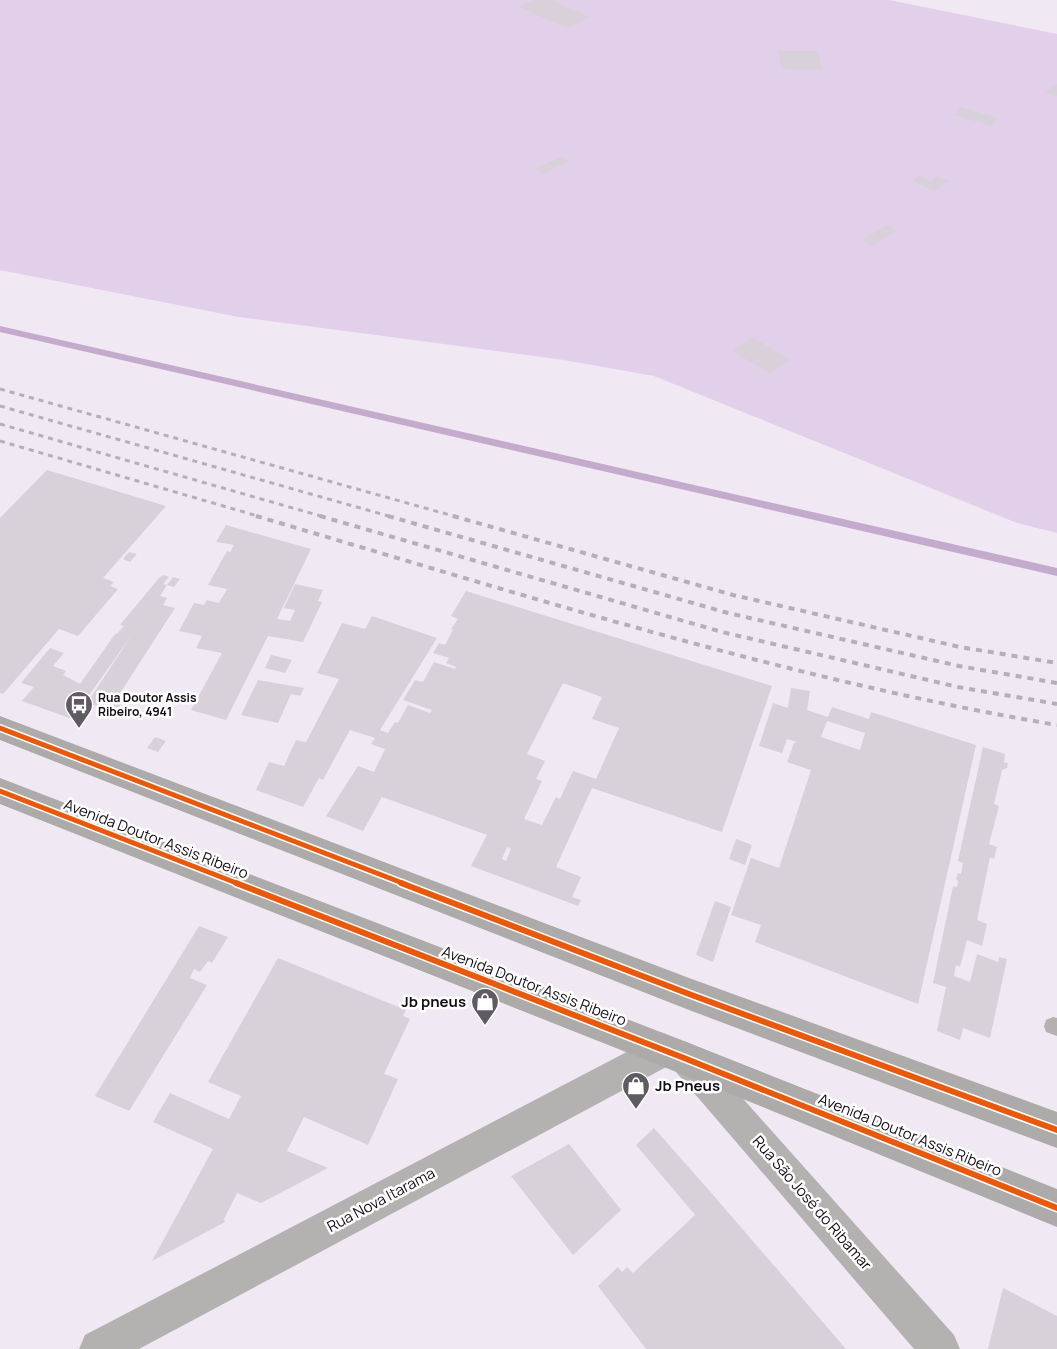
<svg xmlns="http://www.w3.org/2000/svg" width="1057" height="1349" viewBox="0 0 1057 1349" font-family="Manrope,sans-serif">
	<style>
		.green { fill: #e2d0ea }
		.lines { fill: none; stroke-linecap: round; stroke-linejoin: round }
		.stream { fill: #c4abce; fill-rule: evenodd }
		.building { fill: #d8d1da; fill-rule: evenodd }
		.lane { fill: #b3b2b1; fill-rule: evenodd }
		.street { fill: #b3b2b1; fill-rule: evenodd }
		.primary { fill: #acabaa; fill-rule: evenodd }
		.rail-far1 { stroke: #b4b0b5; stroke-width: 3; stroke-dasharray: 5 5; stroke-linecap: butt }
		.rail { stroke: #b4b0b5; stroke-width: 4; stroke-dasharray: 6 6; stroke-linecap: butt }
		.cycleway-far1-casing { stroke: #fff; stroke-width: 8 }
		.cycleway-casing { stroke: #fff; stroke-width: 9 }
		.cycleway-far1 { stroke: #e8590c; stroke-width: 5 }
		.cycleway { stroke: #e8590c; stroke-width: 6 }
		.labels { text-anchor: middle; stroke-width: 5; stroke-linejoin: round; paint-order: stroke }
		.poi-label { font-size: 12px; font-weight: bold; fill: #130e15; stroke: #fff; text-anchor: start }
		.near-street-label { font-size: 15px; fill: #130e15; stroke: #fff }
		.near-poi-label { font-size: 15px; font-weight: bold; fill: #130e15; stroke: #fff; text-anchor: end }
	</style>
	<rect width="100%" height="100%" fill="#f0e8f3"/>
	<!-- green -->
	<path class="green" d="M0 0H889L1057 34V533L1017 523 654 376 564 360 239 317 0 270Z"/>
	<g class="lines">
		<!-- stream -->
		<path class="stream" d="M0 326 1057 568V576L0 332Z"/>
	</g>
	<!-- building -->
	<g class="building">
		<path d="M534 0H551L590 17 566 28 519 7Z"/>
		<path d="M778 51H818L822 70 781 69Z"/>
		<path d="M1057 84V96L1045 92Z"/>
		<path d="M961 107 998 118 991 126 953 115Z"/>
		<path d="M562 156 570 161 543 174 535 169Z"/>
		<path d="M919 176 931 181 938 176 949 181 934 191 912 181Z"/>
		<path d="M887 225 897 231 872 246 862 240Z"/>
		<path d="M752 337 790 360 770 374 732 351Z"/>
		<path d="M47 470 166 506 103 578 114 582 110 586 118 589 78 636 59 629 3 694 0 693V518Z"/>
		<path d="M226 525 311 549 277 619 290 621 295 610 284 608 295 584 323 590 318 601 322 602 303 642 268 636 226 720 191 710 222 653 196 648 202 636 179 631 194 603 204 605 207 600 219 603 227 589 208 585 227 551 230 552 234 545 216 542Z"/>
		<path d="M129 552 137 554 130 562 123 559Z"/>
		<path d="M164 575 169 577 163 584 167 585 160 596 167 598 163 605 175 608 117 698 124 700 116 712 87 703 132 635 72 719 22 701 34 687 21 683 50 648 64 653 53 666 66 671 63 675 80 684 115 634H117L124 626 120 625 159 578Z"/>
		<path d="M173 577 180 579 174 587 167 585Z"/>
		<path d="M466 591 772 686 722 832 592 788 556 867 581 877 572 897 581 900 578 906 471 866 487 835 382 797 363 831 326 816 358 766 374 772 385 749 371 744 375 738 350 730 323 780 319 778 303 807 256 790 269 762 284 766 296 740 306 742 339 679 317 673 342 623 365 629 372 616 437 638 380 730 388 733 395 722 398 723 408 705 430 713 432 710 403 700 415 680 423 682 434 662 455 669 456 667 446 663 449 658 433 653 439 643 445 645 453 630 451 629 458 619 451 616ZM563 683 602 697 592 719 619 728 596 779 573 771 560 799 556 797 542 825 524 819 542 781 536 779 545 761 527 754ZM507 847 511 849 506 861 502 859Z"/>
		<path d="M271 655 292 660 285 673 265 668Z"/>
		<path d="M258 680 304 688 300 696 291 694 278 723 241 715Z"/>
		<path d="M791 688 810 691 807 710 828 717 832 707 869 719 871 712 976 745 918 1004 755 942 761 925 731 915 751 858 779 868 811 770 787 762 794 743 797 742 787 739 782 753 759 746 773 703 788 708ZM827 721 865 733 860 750 821 737Z"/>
		<path d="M155 737 166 741 158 752 147 748Z"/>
		<path d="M983 747 1005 754 1004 762 1008 763 1007 768 1002 770 994 804 999 806 989 844 997 847 994 859 990 857 977 920 987 924 982 946 967 940 960 967 956 965 954 976 970 982 977 954 998 962 999 957 1007 959 990 1038 963 1028 960 1040 937 1031 946 987 933 983 953 886 957 887 958 881 956 879 958 873 961 874 963 863 958 861Z"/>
		<path d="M736 839 752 845 745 865 729 859Z"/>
		<path d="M715 901 731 907 713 962 696 955Z"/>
		<path d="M199 926 228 937 212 963 208 961 200 972 194 969 190 978 207 985 129 1111 95 1096Z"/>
		<path d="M278 958 406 1010 403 1016 410 1019 384 1074 398 1079 368 1145 304 1117 287 1151 328 1168 261 1203 237 1193 224 1219 225 1222 152 1261 213 1149 153 1122 170 1093 229 1119 241 1096 208 1082Z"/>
		<path d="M654 1128 714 1196 846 1349H646L598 1286 618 1267 622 1272 627 1267 633 1273 695 1215 636 1145Z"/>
		<path d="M569 1144 621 1210 573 1255 511 1176Z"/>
		<path d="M1003 1288 1057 1316V1349H988Z"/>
	</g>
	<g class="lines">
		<!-- lane -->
		<path class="lane" d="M1053 1017 1057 1018V1036L1046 1032 1044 1026 1046 1020Z"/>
		<!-- street -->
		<path class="street" d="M663 1033 675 1038 677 1044 684 1041 696 1046 954 1335 960 1349H914L670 1065 139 1349H79L85 1335Z"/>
		<!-- primary -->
		<g class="primary">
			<path d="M0 716 689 978 1057 1112V1148L689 1010 0 740Z"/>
			<path d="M0 778 684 1041 1057 1189V1227L684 1075 0 804Z"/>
		</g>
		<!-- rail-far1 -->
		<g class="rail-far1">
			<path d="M0 389 457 517"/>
			<path d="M0 406 392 517"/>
			<path d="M0 424 324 517"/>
			<path d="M0 441 261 517"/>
		</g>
		<!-- rail -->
		<g class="rail">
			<path d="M256 516C521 594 785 679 1057 725"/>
			<path d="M320 516 722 632 958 687 1057 704"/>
			<path d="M388 516 728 613 959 666 1057 683"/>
			<path d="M453 516 733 595 960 647 1057 663"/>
		</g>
		<defs>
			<g id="cycleway-far1">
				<path d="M0 728 405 884"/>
				<path d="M0 791 239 884"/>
			</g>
			<g id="cycleway">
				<path d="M236 883 684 1058 1057 1208"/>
				<path d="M401 883 689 994 1057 1130"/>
			</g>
		</defs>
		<!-- cycleway-far1 casing -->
		<use href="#cycleway-far1" class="cycleway-far1-casing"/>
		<!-- cycleway casing -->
		<use href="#cycleway" class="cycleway-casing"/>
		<!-- cycleway-far1 -->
		<use href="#cycleway-far1" class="cycleway-far1"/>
		<!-- cycleway -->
		<use href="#cycleway" class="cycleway"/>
	</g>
	<!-- icons -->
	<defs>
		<symbol id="bus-pin" viewBox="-11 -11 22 30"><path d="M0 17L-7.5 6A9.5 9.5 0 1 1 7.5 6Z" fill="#605a63" stroke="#fff"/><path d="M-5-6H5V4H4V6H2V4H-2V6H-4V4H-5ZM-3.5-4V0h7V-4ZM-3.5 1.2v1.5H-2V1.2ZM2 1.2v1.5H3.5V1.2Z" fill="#fff"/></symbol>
		<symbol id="shop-pin" viewBox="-11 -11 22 30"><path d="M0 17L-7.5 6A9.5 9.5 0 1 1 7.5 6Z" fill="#605a63" stroke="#fff"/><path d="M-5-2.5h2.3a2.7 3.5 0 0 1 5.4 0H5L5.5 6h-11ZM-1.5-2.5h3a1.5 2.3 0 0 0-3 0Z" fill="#fff"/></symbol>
	</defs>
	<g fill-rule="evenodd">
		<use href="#bus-pin" x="63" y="689" width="32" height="43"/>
		<use href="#shop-pin" x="469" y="986" width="32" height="43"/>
		<use href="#shop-pin" x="620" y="1070" width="32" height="43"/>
	</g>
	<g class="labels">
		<!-- poi labels -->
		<g class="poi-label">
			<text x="98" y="702">Rua Doutor Assis<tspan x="98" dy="14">Ribeiro, 4941</tspan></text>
		</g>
		<!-- near-street labels -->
		<g class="near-street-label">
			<text transform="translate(156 839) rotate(21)" y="5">Avenida Doutor Assis Ribeiro</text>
			<text transform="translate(534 986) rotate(21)" y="5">Avenida Doutor Assis Ribeiro</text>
			<text transform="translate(910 1135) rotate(22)" y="5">Avenida Doutor Assis Ribeiro</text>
			<text transform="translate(381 1200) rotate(-28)" y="5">Rua Nova Itarama</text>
			<text transform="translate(812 1203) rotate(49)" y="5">Rua São José do Ribamar</text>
		</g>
		<!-- near-poi labels -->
		<g class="near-poi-label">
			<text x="466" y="1007">Jb pneus</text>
			<text x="655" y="1091" text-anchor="start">Jb Pneus</text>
		</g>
	</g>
</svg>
